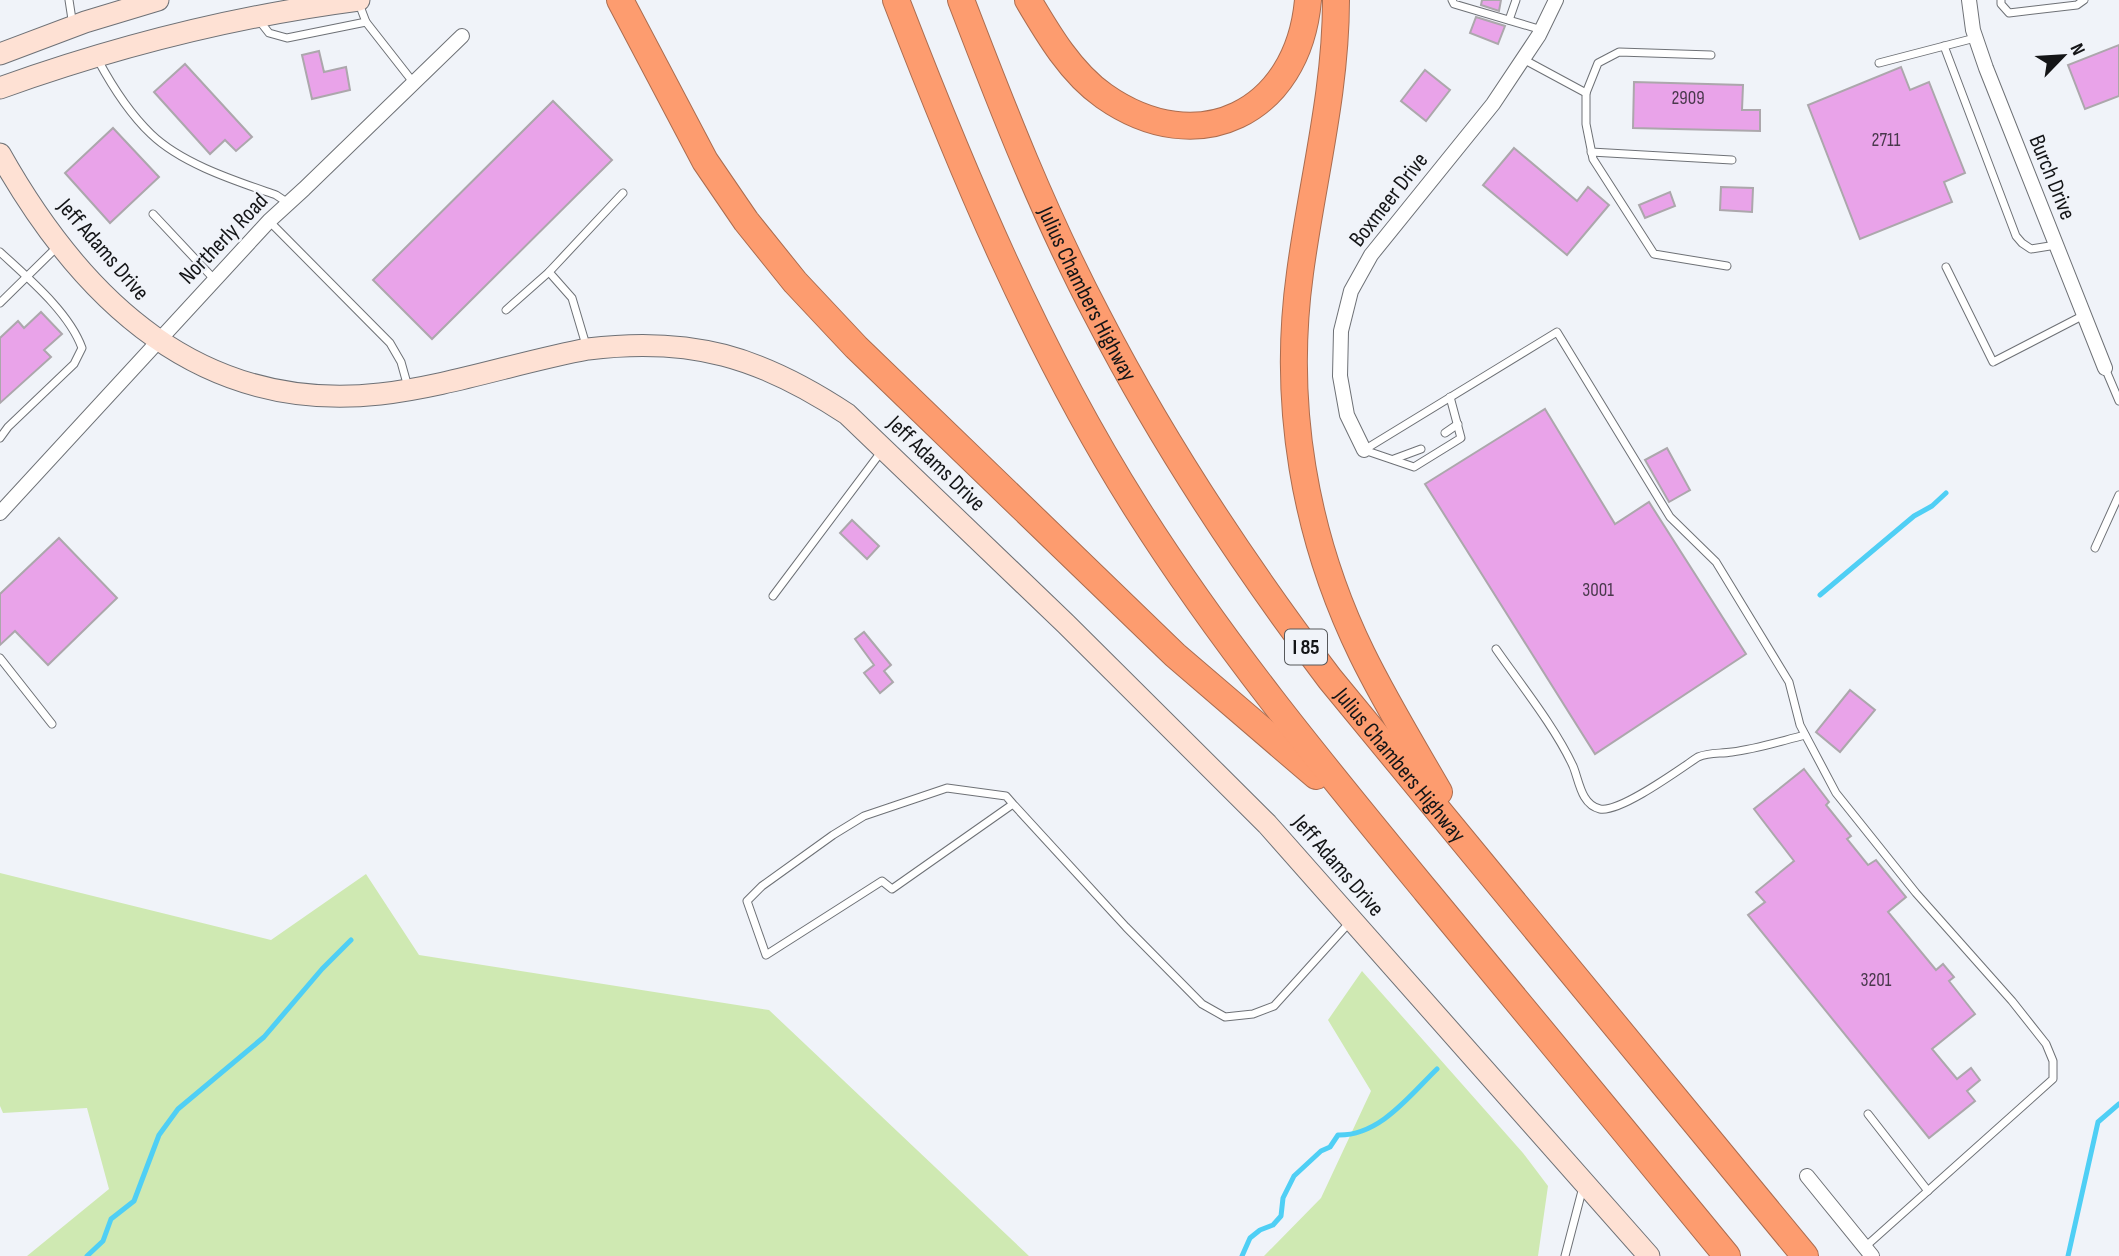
<svg xmlns="http://www.w3.org/2000/svg" width="2119" height="1256" viewBox="0 0 2119 1256" font-family="'Sofia Sans Condensed',sans-serif">
	<style>
		.green { fill: #cfe9b2 }
		.lines { fill: none; stroke-linecap: round; stroke-linejoin: round }
		.stream { stroke: #4fcff5; stroke-width: 5 }
		.building { fill: #e9a3e9; stroke: #aca7ac; stroke-width: 2 }
		.lane-casing { stroke: #6e7176; stroke-width: 9 }
		.street-casing { stroke: #6e7176; stroke-width: 16 }
		.secondary-casing { stroke: #6e7176; stroke-width: 23 }
		.highway-casing { stroke: #ab6d50; stroke-width: 28 }
		.lane { stroke: #fff; stroke-width: 7 }
		.street { stroke: #fff; stroke-width: 14 }
		.secondary { stroke: #fee1d4; stroke-width: 21 }
		.highway { stroke: #fd9c6f; stroke-width: 26 }
		.labels { text-anchor: middle; stroke-width: 5; stroke-linejoin: round; paint-order: stroke }
		.number-label { font-size: 19px; fill: #49384c }
		.shield { fill: #f0f3f9; stroke: #56585b; stroke-width: 2 }
		.shield-label { font-size: 21px; font-weight: bold; fill: #141517 }
		.street-label { font-size: 23px; fill: #141517; stroke: #f0f3f9 }
	</style>
	<rect width="100%" height="100%" fill="#f0f3f9"/>
	<!-- green -->
	<g class="green">
		<path d="M0 873 271 940 366 874 419 955 769 1010 1029 1256H27L109 1189 87 1108 3 1113 0 1106Z"/>
		<path d="M1362 971 1523 1153 1548 1186 1538 1256H1264L1321 1198 1371 1091 1328 1020Z"/>
	</g>
	<g class="lines">
		<!-- stream -->
		<g class="stream">
			<path d="M1820 595 1914 516 1932 506 1946 493"/>
			<path d="M87 1256 103 1241 111 1219 134 1201 159 1135 178 1109 264 1037 322 969 351 940"/>
			<path d="M1242 1256 1250 1238 1260 1230 1273 1225 1281 1216 1283 1198 1294 1176 1321 1151 1330 1147 1338 1135C1380 1136 1410 1095 1437 1069"/>
			<path d="M2068 1256 2098 1122 2119 1104"/>
		</g>
	</g>
	<!-- building -->
	<g class="building">
		<path d="M1482 0H1501L1499 11 1481 5Z"/>
		<path d="M1476 17 1505 26 1498 44 1470 33Z"/>
		<path d="M2119 45V96L2085 109 2068 65Z"/>
		<path d="M319 51 324 72 346 67 350 90 312 99 302 55Z"/>
		<path d="M185 64 252 137 236 151 225 140 210 154 154 92Z"/>
		<path d="M1901 67 1910 90 1929 82 1965 173 1944 182 1952 202 1860 239 1808 105Z"/>
		<path d="M1425 70 1450 90 1426 121 1401 101Z"/>
		<path d="M1634 82 1743 85 1742 110H1760V131L1633 128Z"/>
		<path d="M553 101 612 160 432 339 373 280Z"/>
		<path d="M113 128 159 177 110 223 65 173Z"/>
		<path d="M1514 148 1577 201 1588 187 1609 205 1567 255 1483 185Z"/>
		<path d="M1721 187 1753 188 1752 212 1720 210Z"/>
		<path d="M1670 192 1675 206 1645 218 1639 205Z"/>
		<path d="M41 312 62 334 44 350 51 357 0 403V338L18 321 24 328Z"/>
		<path d="M1545 409 1615 524 1649 502 1746 654 1595 754 1425 484Z"/>
		<path d="M1667 448 1690 490 1669 502 1645 460Z"/>
		<path d="M852 520 879 546 867 559 840 533Z"/>
		<path d="M59 538 117 598 48 665 15 631 0 645V594Z"/>
		<path d="M864 632 891 665 884 671 893 682 880 693 864 673 874 665 855 639Z"/>
		<path d="M1850 690 1875 710 1840 752 1816 732Z"/>
		<path d="M1804 769 1829 802 1826 805 1851 836 1847 839 1868 865 1876 860 1906 897 1888 912 1936 970 1943 964 1954 977 1949 981 1975 1014 1932 1049 1957 1079 1971 1068 1980 1080 1967 1091 1975 1101 1929 1138 1748 915 1765 902 1756 892 1794 861 1754 809Z"/>
	</g>
	<g class="lines">
		<defs>
			<g id="lane">
				<path d="M69 0 73 26"/>
				<path d="M1452 0 1454 4 1542 30"/>
				<path d="M2001 0V4L2009 13 2077 5 2084 0"/>
				<path d="M358 1 366 22 413 82"/>
				<path d="M258 19 269 33 287 38 366 22"/>
				<path d="M1509 20 1516 0"/>
				<path d="M1944 46 2016 236 2022 243 2031 249 2056 245"/>
				<path d="M1523 59 1586 93V124L1593 159 1654 254 1727 266"/>
				<path d="M98 60C112 86 129 113 151 134 182 164 236 181 276 195L288 203"/>
				<path d="M1879 63 1975 38"/>
				<path d="M1586 93 1598 63 1619 52 1711 55"/>
				<path d="M1591 152 1732 160"/>
				<path d="M153 214 214 279"/>
				<path d="M269 221 390 343 401 362 408 387"/>
				<path d="M0 252C28 278 69 312 82 348L74 364 8 427 0 438"/>
				<path d="M1946 267 1993 362 2084 315"/>
				<path d="M0 303 57 247"/>
				<path d="M506 310 549 272"/>
				<path d="M586 345 572 298 549 272 623 193"/>
				<path d="M2105 368 2119 401"/>
				<path d="M1445 433 1458 424"/>
				<path d="M1364 450 1557 332 1670 517 1716 562 1789 682 1800 725 1836 793 1916 893 2012 1001 2046 1044 2053 1061V1079L1865 1247"/>
				<path d="M1364 450 1414 467 1461 438 1450 397"/>
				<path d="M1394 459 1421 449"/>
				<path d="M2095 548 2119 495"/>
				<path d="M773 596 881 452"/>
				<path d="M1496 649C1521 685 1555 727 1573 766 1579 780 1581 805 1600 809 1620 813 1680 769 1698 757 1710 752 1720 754 1732 752 1757 749 1781 741 1805 735"/>
				<path d="M0 658 52 724"/>
				<path d="M1013 804 892 889 882 881 766 955 747 901 762 886 833 835 864 816 947 788 1006 796 1013 804 1126 927 1202 1004 1225 1017 1253 1014 1274 1006 1349 923"/>
				<path d="M1868 1114 1928 1191"/>
				<path d="M1565 1256 1583 1187"/>
			</g>
			<g id="street">
				<path d="M1969 0 1973 30 1986 68 2105 368"/>
				<path d="M1364 450 1347 415 1340 376 1341 331 1351 291 1371 255 1493 104 1539 35 1556 0"/>
				<path d="M0 513 269 221 304 189 462 36"/>
				<path d="M1807 1176 1872 1256"/>
			</g>
			<g id="secondary">
				<path d="M0 54 85 22 158 0"/>
				<path d="M0 88C117 46 236 16 359 0"/>
				<path d="M0 154C82 300 200 414 380 394 450 386 518 362 588 349 691 336 761 357 847 414L1066 624 1267 824 1649 1256"/>
			</g>
			<g id="highway">
				<path d="M620 0 705 161 746 221 795 282 856 347 1175 655 1316 776"/>
				<path d="M896 0C964 176 1036 349 1137 509 1223 645 1324 767 1426 891 1527 1013 1627 1134 1727 1256"/>
				<path id="s1" d="M961 0C1002 107 1044 215 1098 317 1164 445 1243 564 1330 679L1805 1256"/>
				<path d="M1028 0C1048 34 1071 73 1104 96 1198 162 1298 113 1308 0"/>
				<path d="M1336 0C1336 93 1312 182 1300 273 1282 403 1304 535 1362 654 1385 701 1413 747 1439 792"/>
			</g>
		</defs>
		<!-- lane casing -->
		<use href="#lane" class="lane-casing"/>
		<!-- street casing -->
		<use href="#street" class="street-casing"/>
		<!-- secondary casing -->
		<use href="#secondary" class="secondary-casing"/>
		<!-- highway casing -->
		<use href="#highway" class="highway-casing"/>
		<!-- lane -->
		<use href="#lane" class="lane"/>
		<!-- street -->
		<use href="#street" class="street"/>
		<!-- secondary -->
		<use href="#secondary" class="secondary"/>
		<!-- highway -->
		<use href="#highway" class="highway"/>
	</g>
	<g class="labels">
		<!-- number labels -->
		<g class="number-label">
			<text x="1688" y="104">2909</text>
			<text x="1886" y="146">2711</text>
			<text x="1598" y="596">3001</text>
			<text x="1876" y="986">3201</text>
		</g>
		<!-- shield labels -->
		<rect class="shield" x="1285" y="629.5" width="42" height="35" rx="5"/>
		<g class="shield-label">
			<text x="1306" y="654">I 85</text>
		</g>
		<!-- street labels -->
		<g class="street-label">
			<text transform="translate(2053 177) rotate(68)" y="8">Burch Drive</text>
			<text transform="translate(1388 199) rotate(-52)" y="8">Boxmeer Drive</text>
			<text transform="translate(223 238) rotate(-46)" y="8">Northerly Road</text>
			<text transform="translate(104 249) rotate(49)" y="8">Jeff Adams Drive</text>
			<text dy="8" stroke="none"><textPath href="#s1" startOffset="320">Julius Chambers Highway</textPath></text>
			<text transform="translate(937 463) rotate(44)" y="8">Jeff Adams Drive</text>
			<text dy="8" stroke="none"><textPath href="#s1" startOffset="887">Julius Chambers Highway</textPath></text>
			<text transform="translate(1339 865) rotate(49)" y="8">Jeff Adams Drive</text>
		</g>
	</g>
	<!-- north arrow -->
	<g transform="translate(2063 56) rotate(65)" stroke="#f0f3f9" stroke-width="5" paint-order="stroke">
	<path d="M0-5L12 26L0 18L-12 26Z" fill="#141517"/>
	<text y="-10" font-size="19" font-weight="bold" text-anchor="middle" fill="#141517">N</text>
	</g>
</svg>
